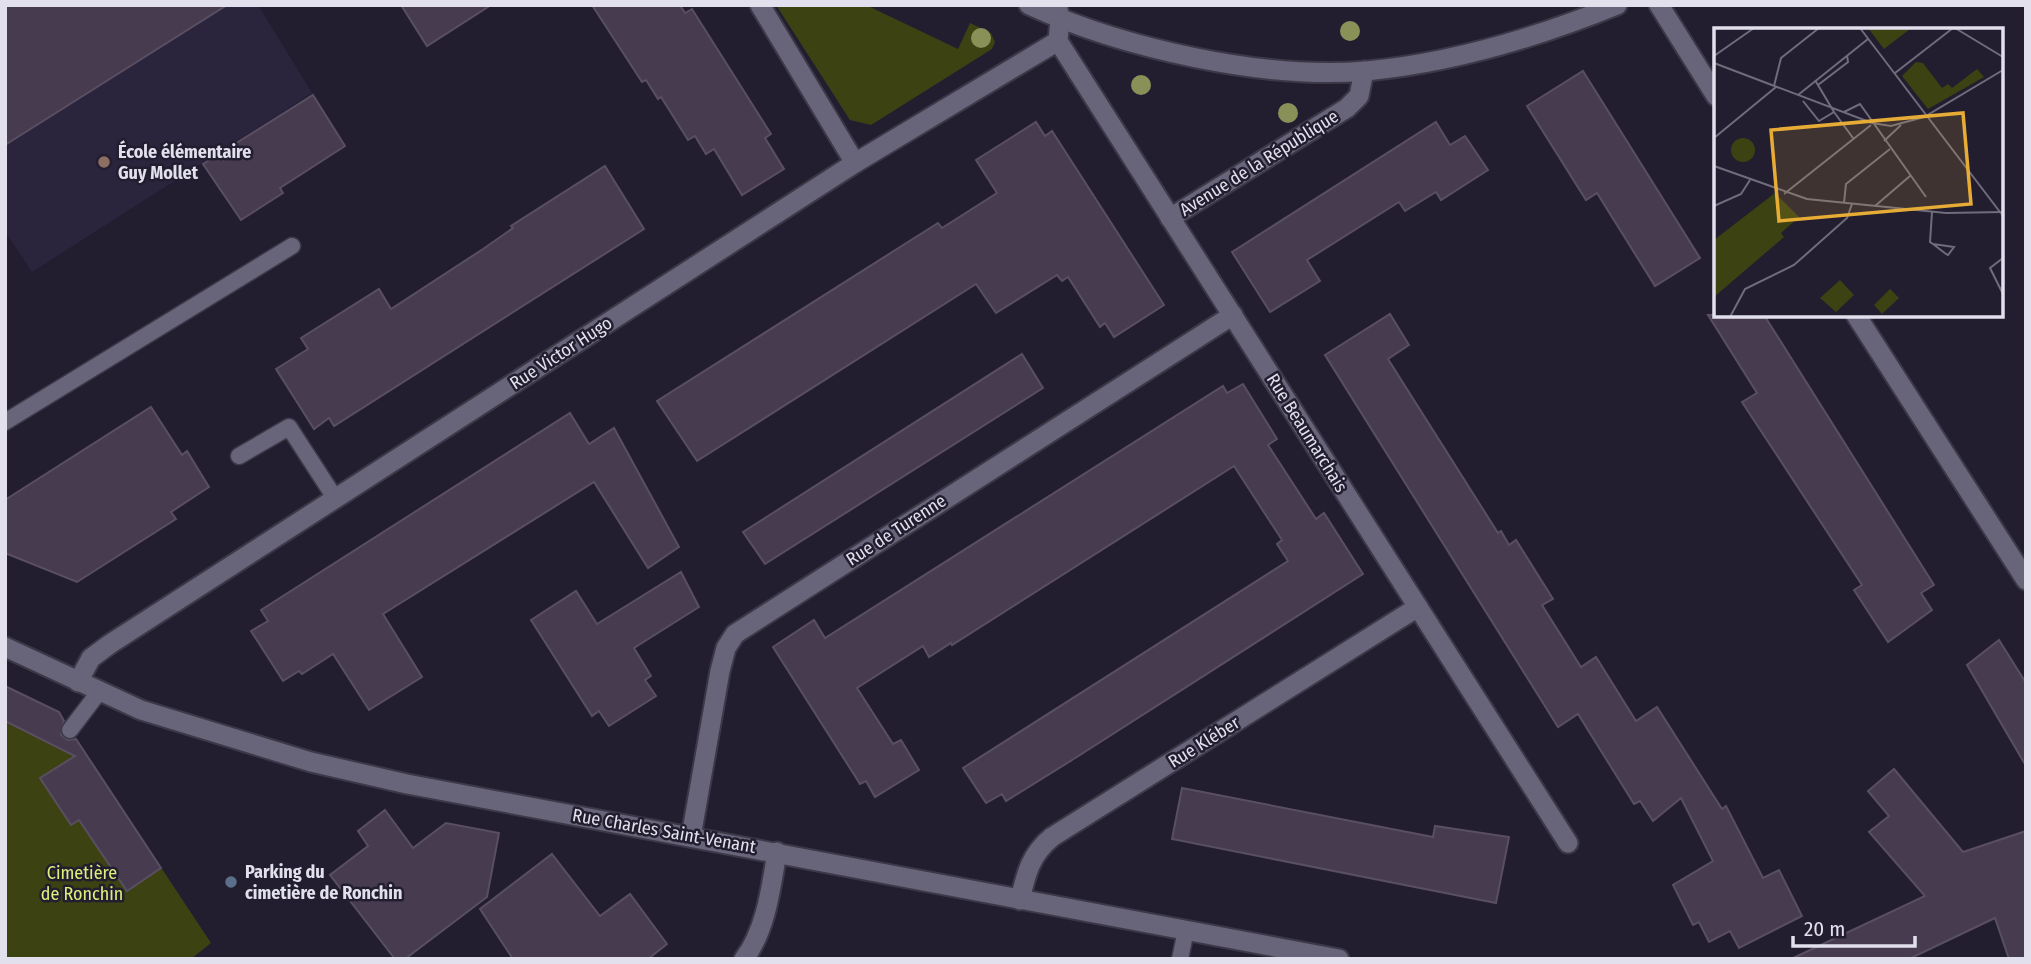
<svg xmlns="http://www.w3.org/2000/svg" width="2031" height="964" viewBox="0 0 2031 964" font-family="'Fira Sans Condensed',sans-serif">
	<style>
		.built { fill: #2a253d }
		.green { fill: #3c4212 }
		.building { fill: #473c4f; stroke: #5a4f62; stroke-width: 2 }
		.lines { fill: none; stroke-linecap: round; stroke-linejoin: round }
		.service-casing { stroke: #3b3847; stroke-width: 19 }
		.minor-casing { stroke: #3b3847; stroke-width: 23 }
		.tertiary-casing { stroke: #3b3847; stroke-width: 23 }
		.service { stroke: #686479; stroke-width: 16 }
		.minor { stroke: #686479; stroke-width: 19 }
		.tertiary { stroke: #686479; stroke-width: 19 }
		.tree { fill: #899159 }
		.education-dot { fill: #8d6e63; stroke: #221e30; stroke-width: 2.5 }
		.service-dot { fill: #5c6f8a; stroke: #221e30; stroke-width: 2.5 }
		.labels { text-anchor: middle; stroke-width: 5; stroke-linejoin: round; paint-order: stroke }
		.poi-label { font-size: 18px; font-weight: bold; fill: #e2e0ed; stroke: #221e30; text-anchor: start }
		.street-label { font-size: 18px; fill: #e2e0ed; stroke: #221e30 }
		.park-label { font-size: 18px; fill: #ddef7a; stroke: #221e30 }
		.inset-road { fill: none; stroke: #6f6c7c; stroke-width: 2 }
		.view { fill: #e7ac36; fill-opacity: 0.15; stroke: #e7ac36; stroke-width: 3.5 }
		.inset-edge { fill: none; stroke: #e2e0ed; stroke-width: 3.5 }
	</style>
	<rect width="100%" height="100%" fill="#221e30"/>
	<!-- built -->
	<path class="built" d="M5 5H258L312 93 32 272 5 231Z"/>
	<!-- green -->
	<g class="green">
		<path d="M776 5H866L958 49 970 23 991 33 995 42 992 49 871 125 850 120Z"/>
		<path d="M5 686 59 713 211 943 191 959H5Z"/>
	</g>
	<!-- building -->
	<g class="building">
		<path d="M5 5H227L5 145Z"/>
		<path d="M401 5H491L427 46Z"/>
		<path d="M592 5H680L685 13 692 9 771 134 765 138 784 169 742 195 714 149 706 154 695 136 688 140 661 97 658 99 646 80 642 82Z"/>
		<path d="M1583 71 1700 258 1655 286 1597 193 1586 200 1527 106Z"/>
		<path d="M313 95 345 146 280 188 283 193 241 220 203 164Z"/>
		<path d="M1036 122 1045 136 1052 131 1164 305 1114 337 1105 323 1100 327 1068 277 1062 281 1057 275 996 313 976 284 697 461 657 401 938 223 942 228 997 193 976 160Z"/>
		<path d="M1436 122 1450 145 1465 136 1488 170 1441 200 1436 192 1405 211 1399 202 1307 260 1320 281 1270 312 1232 252Z"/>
		<path d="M605 166 644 229 334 426 329 418 314 429 276 369 308 349 301 338 379 289 391 309 483 249 513 228 511 226Z"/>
		<path d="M1390 314 1409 345 1388 359 1498 533 1501 531 1509 545 1516 540 1553 599 1542 605 1581 667 1596 657 1636 721 1657 707 1722 809 1726 806 1763 878 1779 870 1802 916 1739 948 1730 931 1709 942 1699 922 1693 925 1673 885 1713 861 1681 798 1653 821 1640 801 1634 804 1578 714 1558 727 1325 355Z"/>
		<path d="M1708 315H1764L1934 585 1921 593 1932 610 1888 642 1854 590 1862 585 1742 402 1757 393Z"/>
		<path d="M1022 354 1043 388 765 564 743 532Z"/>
		<path d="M1243 384 1277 439 1268 445 1316 519 1324 513 1363 574 1069 762 1006 801 1002 794 986 803 963 768 1288 561 1277 544 1282 540 1234 466 952 645 951 643 929 657 923 646 857 688 893 744 901 740 919 770 875 797 866 781 860 784 773 647 814 620 825 638 1223 386 1227 393Z"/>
		<path d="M151 407 182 455 187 451 209 487 171 512 176 519 77 582 5 553V500Z"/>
		<path d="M570 413 589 444 614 428 679 547 648 568 594 482 383 614 422 677 369 710 333 654 302 674 299 671 283 681 251 631 268 621 261 610Z"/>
		<path d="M681 572 699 607 634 648 651 676 645 680 656 696 609 726 599 711 592 716 531 620 576 591 597 624Z"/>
		<path d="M1999 640 2026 683V766L1967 665Z"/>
		<path d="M5 686 59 712 64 721 61 735 68 740 76 739 161 868 127 891 79 820 71 825 40 778 75 756 5 721Z"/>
		<path d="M1894 769 1963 852 2026 831V959H2009L1995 918 1909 959H1791L1925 896 1869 832 1889 816 1868 791Z"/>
		<path d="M1182 788 1433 837 1435 826 1509 837 1496 903 1172 839Z"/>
		<path d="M385 810 413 848 446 823 499 833 487 897 405 959H395L330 875 368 846 358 831Z"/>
		<path d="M552 854 600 916 630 894 667 944 648 959H513L480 909Z"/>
	</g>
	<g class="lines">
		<defs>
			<g id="service">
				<path d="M5 422 292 246"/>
				<path d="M239 456 289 427 335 498"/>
				<path d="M70 730 99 692"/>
				<path d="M1180 959 1186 930"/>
			</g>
			<g id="minor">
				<path d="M760 5 855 163"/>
				<path d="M1029 5C1122 48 1264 80 1366 71 1452 63 1538 37 1617 5"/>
				<path d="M1057 5 1060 19 1058 41 1568 843"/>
				<path d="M1170 218 1347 108 1359 96 1364 71"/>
				<path d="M78 682 91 658 110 644 855 163 1058 41"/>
				<path d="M691 837 720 671 726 648 735 634 1233 315"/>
				<path d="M1020 900C1026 873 1031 854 1052 837L1418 607"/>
				<path d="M744 959C766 930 771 888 777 852"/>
			</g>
			<g id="tertiary">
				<path d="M1659 5 1716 96"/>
				<path d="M1856 315 2026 580"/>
				<path d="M5 647 141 710 311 762 407 784 1339 959"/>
			</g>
		</defs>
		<!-- service casing -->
		<use href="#service" class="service-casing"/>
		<!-- minor casing -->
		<use href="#minor" class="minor-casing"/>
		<!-- tertiary casing -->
		<use href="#tertiary" class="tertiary-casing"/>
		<!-- service -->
		<use href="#service" class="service"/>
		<!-- minor -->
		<use href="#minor" class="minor"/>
		<!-- tertiary -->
		<use href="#tertiary" class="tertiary"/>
	</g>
	<!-- trees -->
	<g class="tree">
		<circle cx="1350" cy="31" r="10"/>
		<circle cx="981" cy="38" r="10"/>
		<circle cx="1141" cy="85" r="10"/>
		<circle cx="1288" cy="113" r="10"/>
	</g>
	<!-- markers -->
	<circle class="education-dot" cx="104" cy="162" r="7"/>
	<circle class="service-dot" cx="231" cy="882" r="7"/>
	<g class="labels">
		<!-- poi labels -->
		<g class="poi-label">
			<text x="118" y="158">École élémentaire<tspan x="118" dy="21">Guy Mollet</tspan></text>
			<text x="245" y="878">Parking du<tspan x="245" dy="21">cimetière de Ronchin</tspan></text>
		</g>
		<!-- street labels -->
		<g class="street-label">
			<text transform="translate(1259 163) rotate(-32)" y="6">Avenue de la République</text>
			<text transform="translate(561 353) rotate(-33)" y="6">Rue Victor Hugo</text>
			<text transform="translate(1307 433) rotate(58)" y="6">Rue Beaumarchais</text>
			<text transform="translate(896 530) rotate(-33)" y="6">Rue de Turenne</text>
			<text transform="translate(1204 742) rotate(-32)" y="6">Rue Kléber</text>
			<text transform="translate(664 831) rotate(10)" y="6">Rue Charles Saint-Venant</text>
		</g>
		<!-- park labels -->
		<g class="park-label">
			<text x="82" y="879">Cimetière<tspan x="82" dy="21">de Ronchin</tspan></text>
		</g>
	</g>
	<!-- overview -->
	<g transform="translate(1714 28)">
		<rect width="289" height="289" fill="#221e30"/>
		<path d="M154 0H196V1L170 21ZM202 34 209 35 228 60 234 56 238 60 263 41 270 49 214 81 188 48ZM17 122a12 12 0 1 1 24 0a12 12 0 1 1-24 0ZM61 165 85 189 67 205 70 209 0 269V212ZM126 252 140 267 122 284 106 270ZM176 261 185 270 168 286 160 277Z" fill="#3c4212"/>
		<path class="inset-road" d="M146 0 289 188M241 0 289 29M0 28 40 0M0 35 158 95 177 98 210 89 289 42M181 45 239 0M104 57 134 34 133 27M60 58 67 30 105 0M84 67 154 11M89 73 105 93 120 84 101 52M120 84 139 110M130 84 146 76 212 169M0 110 62 59M170 113 187 97M0 138 93 171 232 185 289 184M70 166 157 97M130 175 132 156 176 121M0 178 27 166 36 152M161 178 196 148M218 184 216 214 219 216 232 226 234 227 240 219 219 216M289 230 276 240 289 266M16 289 31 261 80 237 133 190 138 176"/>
		<path class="view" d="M249 85 257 176 65 193 57 102Z"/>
		<rect width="289" height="289" class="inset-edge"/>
	</g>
	<!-- border -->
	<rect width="2031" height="964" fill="none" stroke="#e2e0ed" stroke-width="14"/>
	<!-- scale -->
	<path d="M1793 936v10h122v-10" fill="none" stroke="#e2e0ed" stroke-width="3.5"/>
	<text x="1804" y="936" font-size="21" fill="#e2e0ed" stroke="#221e30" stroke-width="5" paint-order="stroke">20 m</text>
</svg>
